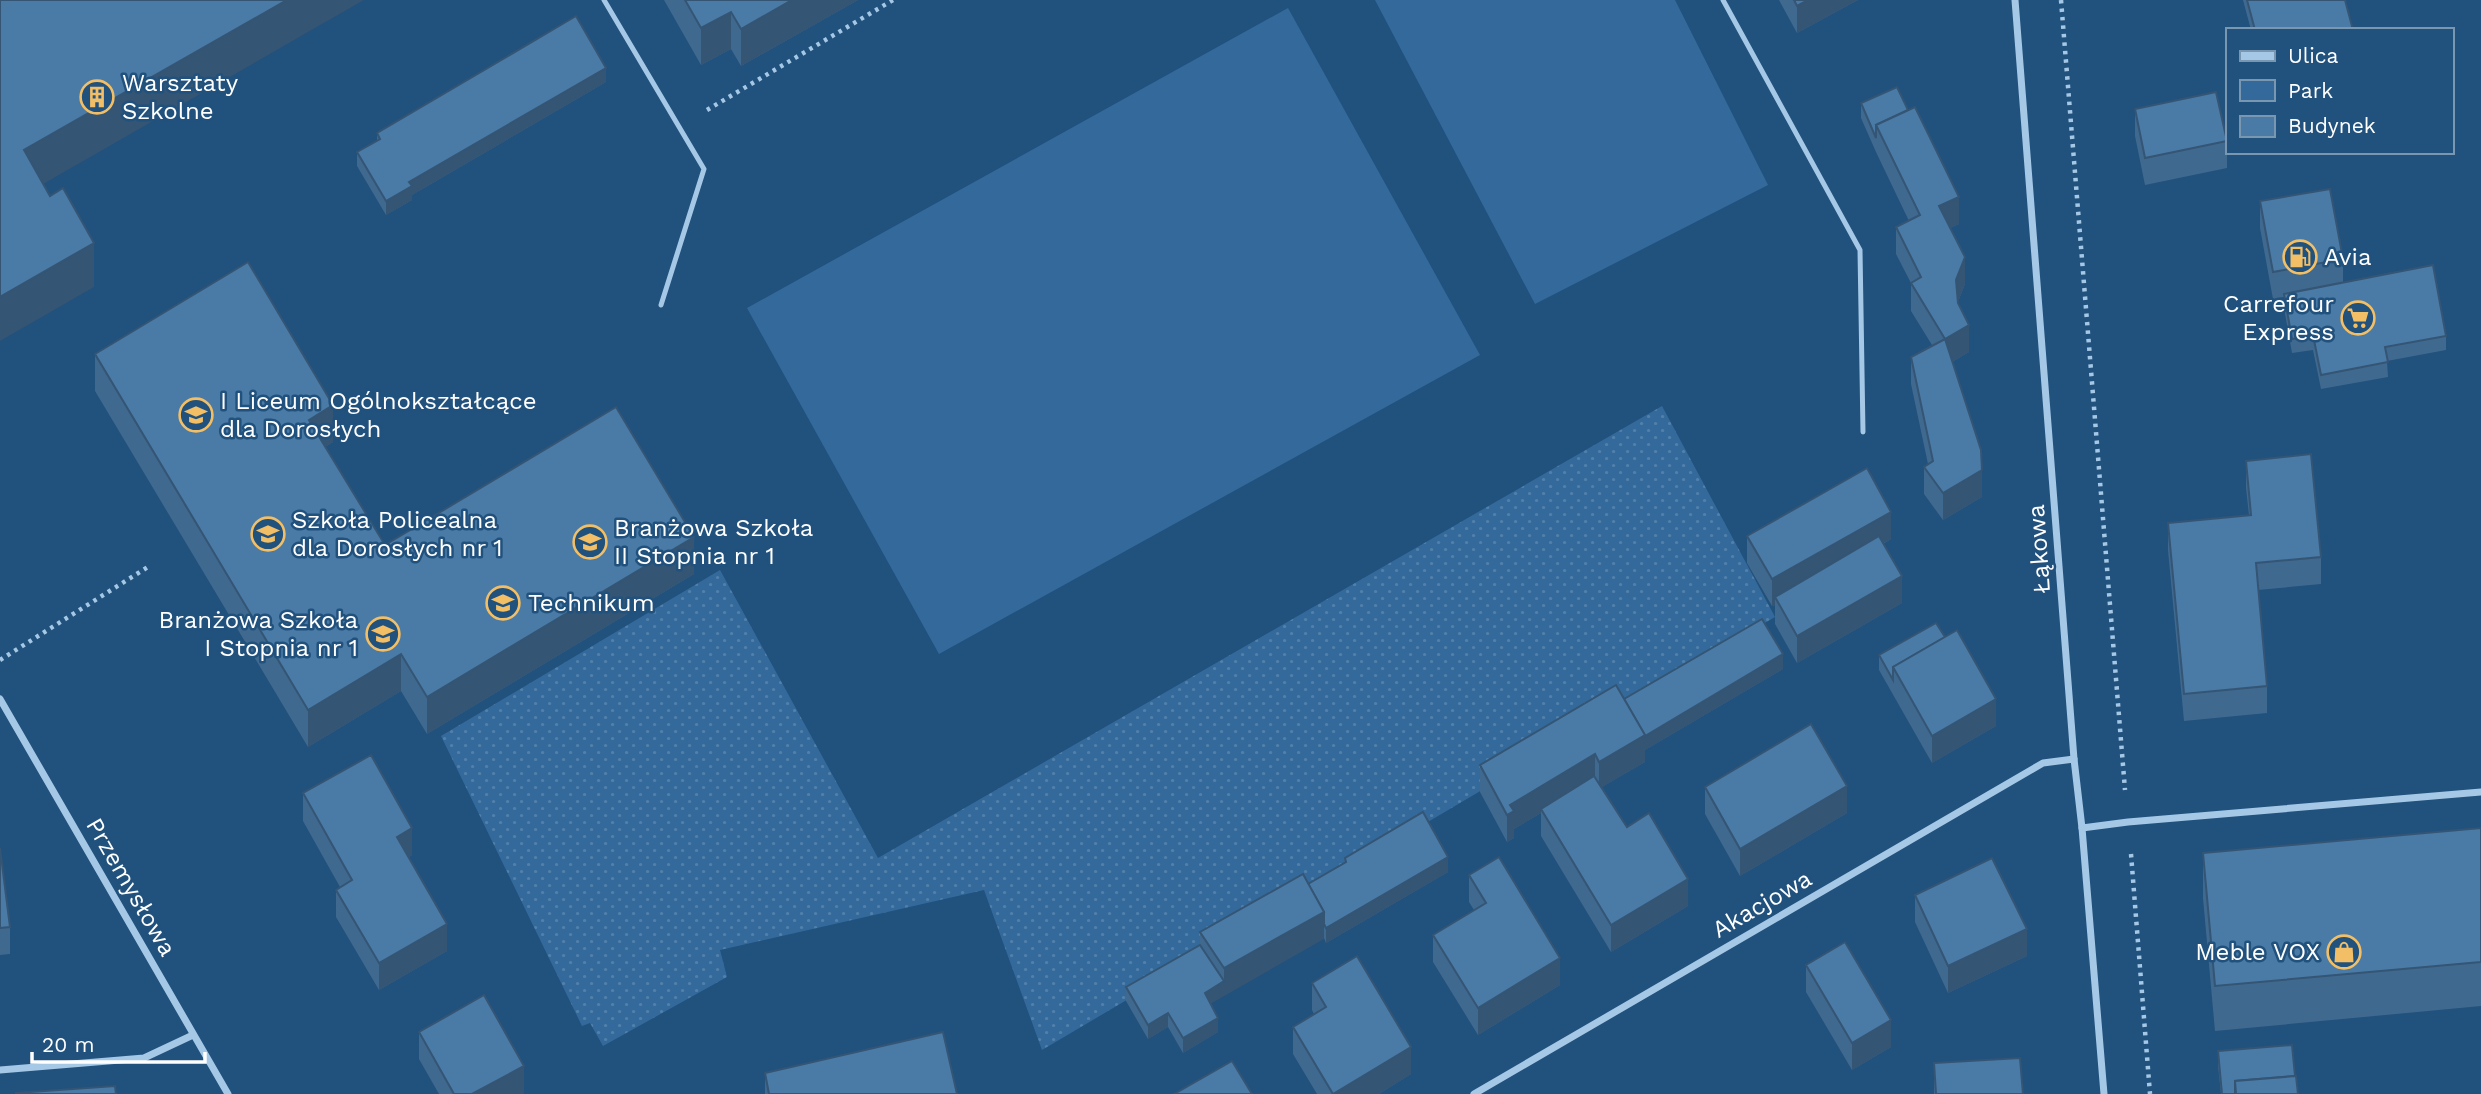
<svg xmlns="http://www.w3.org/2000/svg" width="2481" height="1094" viewBox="0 0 2481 1094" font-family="'Work Sans',sans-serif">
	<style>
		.park { fill: #346a9b }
		.garden { fill: url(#garden-dots) }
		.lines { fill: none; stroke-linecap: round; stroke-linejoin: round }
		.path { stroke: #a5c8e6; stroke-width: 4.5; stroke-dasharray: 3.5 5; stroke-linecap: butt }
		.lane { stroke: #a5c8e6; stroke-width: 5 }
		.street { stroke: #a5c8e6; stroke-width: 7 }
		.wall { fill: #40698f }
		.shaded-wall { fill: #345574 }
		.building { fill: #4a7aa6; stroke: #345574; stroke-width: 2 }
		.labels { text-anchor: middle; stroke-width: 5; stroke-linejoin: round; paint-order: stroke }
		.poi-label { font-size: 24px; fill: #fff; stroke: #21517d; text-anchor: start }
		.street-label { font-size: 24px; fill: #fff; stroke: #21517d }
	</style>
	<defs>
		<pattern id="garden-dots" width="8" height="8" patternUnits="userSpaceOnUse" patternTransform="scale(1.75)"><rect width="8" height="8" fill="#346a9b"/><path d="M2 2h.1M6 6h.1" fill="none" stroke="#5280aa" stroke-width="1.8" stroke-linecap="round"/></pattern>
	</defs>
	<rect width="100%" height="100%" fill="#21517d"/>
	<!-- park -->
	<g class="park">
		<path d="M1375 0H1675L1768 185 1535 304Z"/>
		<path d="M1288 8 1480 355 939 654 747 308Z"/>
	</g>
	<!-- garden -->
	<path class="garden" d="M1662 406 1775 617 1042 1050 984 890 720 950 727 977 603 1046 590 1023 582 1026 441 736 720 570 878 858Z"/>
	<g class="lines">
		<!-- path -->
		<g class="path">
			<path d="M2061 0 2125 790"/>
			<path d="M707 110 893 0"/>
			<path d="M0 660 151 565"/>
			<path d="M2131 854 2150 1094"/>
		</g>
		<!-- lane -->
		<g class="lane">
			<path d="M604 0 704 169 661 305"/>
			<path d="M1723 0 1860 250 1863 432"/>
		</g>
		<!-- street -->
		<g class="street">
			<path d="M2015 0 2074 759 2082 828 2104 1094"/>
			<path d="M0 699 228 1094"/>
			<path d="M2082 828 2128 822 2481 792"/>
			<path d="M0 1070 144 1058 193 1035"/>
			<path d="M1474 1094 2043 763 2074 759"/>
		</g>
	</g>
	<!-- wall -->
	<g class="wall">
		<path d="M664 0H858L741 66 731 49 701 65Z"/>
		<path d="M1779 0H1858L1797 33Z"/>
		<path d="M2243 0H2345L2353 30H2251Z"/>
		<path d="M606 82 412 195V200L386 215 357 166V152L377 141V133Z"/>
		<path d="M1861 103 1959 224 1950 228 1965 284 1958 302 1969 352 1952 362 1982 497 1943 520 1924 494V467L1928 464 1911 384V357L1932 345 1911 311V283L1896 254V227L1909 221 1876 152 1861 118Z"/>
		<path d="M2135 109 2227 141V168L2145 185 2135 136Z"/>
		<path d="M2260 201 2343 259V282L2446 336V350L2387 361 2388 377 2321 389 2313 350 2292 353 2284 308V297L2273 299 2260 228Z"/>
		<path d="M95 354 333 442 325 447 385 545 694 574 427 734 401 691 308 747 95 391Z"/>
		<path d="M2246 461 2321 557V584L2258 590 2267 686V713L2184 721 2168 550V523L2249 515 2246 488Z"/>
		<path d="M1747 536 1891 539 1883 544 1902 603 1797 663 1775 624V605L1772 606 1747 563Z"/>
		<path d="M1879 655 1996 726 1932 763 1879 670Z"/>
		<path d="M1783 669 1645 750V762L1602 787 1627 827 1688 906 1611 952 1541 836V813L1514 829V838L1507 842 1480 792V765L1624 699Z"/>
		<path d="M1705 787 1847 813 1740 876 1705 814Z"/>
		<path d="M303 793 412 855 409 857 447 951 379 990 336 917V890L340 887 303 821Z"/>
		<path d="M2481 828V1006L2215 1031 2203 898V853Z"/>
		<path d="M0 848 10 927V954L0 955Z"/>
		<path d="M1345 858 1448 872 1326 943 1324 938 1210 1003 1218 1032 1183 1053 1168 1027 1148 1039 1126 1001V987L1200 945V932L1308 884 1345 862Z"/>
		<path d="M1469 875 1560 985 1478 1035 1433 962V935L1474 910 1469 902Z"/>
		<path d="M1915 895 2027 956 1948 993 1915 922Z"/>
		<path d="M1806 965 1891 1047 1852 1070 1806 992Z"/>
		<path d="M1312 983 1411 1074 1379 1094H1317L1293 1054V1027L1314 1014 1312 1010Z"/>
		<path d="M419 1032 524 1093 521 1094H439L419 1059Z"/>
		<path d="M2218 1051 2295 1076 2298 1094H2221L2218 1066Z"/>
		<path d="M1934 1063 2023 1094H1934Z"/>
		<path d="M765 1073 957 1094H765Z"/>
	</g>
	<!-- shaded-wall -->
	<g class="shaded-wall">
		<path d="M287 0H364L24 195V150Z"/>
		<path d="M792 0H858L741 66V29Z"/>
		<path d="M1808 0H1858L1797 33V6Z"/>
		<path d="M731 12V49L701 65V28Z"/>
		<path d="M606 68V82L412 195V200L386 215V201L409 182Z"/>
		<path d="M1959 197V224L1939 233V206Z"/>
		<path d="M94 243V287L0 341V297Z"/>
		<path d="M1965 257V284L1956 307V280Z"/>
		<path d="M1969 325V352L1945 366V339Z"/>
		<path d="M333 405V442L309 457V420Z"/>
		<path d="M1982 470V497L1943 520V493Z"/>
		<path d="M1891 512V539L1778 603 1775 597V605L1772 606V579Z"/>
		<path d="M694 537V574L427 734V697Z"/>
		<path d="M1902 576V603L1797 663V636Z"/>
		<path d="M401 654V691L308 747V710Z"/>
		<path d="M1783 654V669L1645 750V762L1599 789V762Z"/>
		<path d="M1996 699V726L1932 763V736Z"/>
		<path d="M1595 754V781L1541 809V813L1514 829V838L1507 842V815L1510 805Z"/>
		<path d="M1847 786V813L1740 876V849Z"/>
		<path d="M412 828V855L397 864V837Z"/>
		<path d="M1448 857V872L1326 943V928Z"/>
		<path d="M1688 879V906L1611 952V925Z"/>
		<path d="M1324 912V939L1205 1007V993L1224 981V968Z"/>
		<path d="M447 924V951L379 990V963Z"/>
		<path d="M2027 929V956L1948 993V966Z"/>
		<path d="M1560 958V985L1478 1035V1008Z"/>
		<path d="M1168 1013V1027L1148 1039V1025Z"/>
		<path d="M1218 1018V1032L1183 1053V1038Z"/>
		<path d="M1891 1020V1047L1852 1070V1043Z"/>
		<path d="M1411 1047V1074L1379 1094H1334Z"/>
		<path d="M524 1066V1093L521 1094H472Z"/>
	</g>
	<!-- building -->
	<g class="building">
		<path d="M0 0H287L24 150 50 196 63 188 94 243 0 297Z"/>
		<path d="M685 0H792L741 29 731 12 701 28Z"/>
		<path d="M1794 0H1808L1797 6Z"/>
		<path d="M2247 0H2345L2353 30H2255Z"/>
		<path d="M576 16 606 68 409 182 412 186 386 201 357 152 380 139 377 133Z"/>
		<path d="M1897 87 1908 110 1876 125V138L1861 103Z"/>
		<path d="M2216 92 2227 141 2145 158 2135 109Z"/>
		<path d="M1915 107 1959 197 1939 206 1965 257 1956 280 1958 303 1969 325 1945 339 1911 283 1921 277 1896 227 1920 215 1876 125Z"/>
		<path d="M2330 189 2343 259 2273 272 2260 201Z"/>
		<path d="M248 262 333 405 309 420 385 545 616 407 694 537 427 697 401 654 308 710 95 354Z"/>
		<path d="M2433 265 2446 336 2385 347 2388 362 2321 375 2313 335 2292 339 2284 294Z"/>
		<path d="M1945 339 1981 450 1982 470 1943 493 1924 467 1933 461 1911 357Z"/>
		<path d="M2311 454 2321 557 2256 563 2267 686 2184 694 2168 523 2251 515 2246 461Z"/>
		<path d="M1867 468 1891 512 1772 579 1747 536Z"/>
		<path d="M1879 536 1902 576 1797 636 1775 597Z"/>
		<path d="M1762 619 1783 654 1645 736 1624 699Z"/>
		<path d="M1936 623 1945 637 1893 667V680L1879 655Z"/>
		<path d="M1957 630 1996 699 1932 736 1893 667Z"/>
		<path d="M1616 685 1645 735 1599 762 1595 754 1510 805 1514 811 1507 815 1480 765Z"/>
		<path d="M1811 724 1847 786 1740 849 1705 787Z"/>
		<path d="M371 755 412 828 397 837 447 924 379 963 336 890 352 880 303 793Z"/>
		<path d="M1594 776 1627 827 1649 813 1688 879 1611 925 1541 809Z"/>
		<path d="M1423 812 1448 857 1326 928 1324 924V912L1308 884 1346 862 1345 858Z"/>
		<path d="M2481 828V962L2215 986 2203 853Z"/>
		<path d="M0 848 10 927 0 928Z"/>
		<path d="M1499 857 1560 958 1478 1008 1433 935 1486 903 1469 875Z"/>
		<path d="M1992 858 2027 929 1948 966 1915 895Z"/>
		<path d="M1303 874 1324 912 1224 968 1200 932Z"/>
		<path d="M1845 942 1891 1020 1852 1043 1806 965Z"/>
		<path d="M1200 945 1224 981 1205 993 1218 1018 1183 1038 1168 1013 1148 1025 1126 987Z"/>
		<path d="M1357 956 1411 1047 1333 1094 1293 1027 1326 1007 1312 983Z"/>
		<path d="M484 995 524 1066 472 1094H454L419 1032Z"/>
		<path d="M943 1032 957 1094H769L765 1073Z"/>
		<path d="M2292 1045 2295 1076 2235 1081V1094H2222L2218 1051Z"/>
		<path d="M2020 1058 2023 1094H1936L1934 1063Z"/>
		<path d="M1232 1061 1252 1094H1174Z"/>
		<path d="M2296 1076 2298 1094H2236L2235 1081Z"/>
		<path d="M115 1086 116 1094H16V1093Z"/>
	</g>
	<!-- icons -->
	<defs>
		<symbol id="building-ring" viewBox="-11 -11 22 22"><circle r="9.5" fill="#21517d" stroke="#f3bf66" stroke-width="1.5"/><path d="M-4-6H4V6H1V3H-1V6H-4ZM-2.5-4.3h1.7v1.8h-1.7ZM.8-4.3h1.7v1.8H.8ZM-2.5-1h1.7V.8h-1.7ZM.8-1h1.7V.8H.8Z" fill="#f3bf66"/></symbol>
		<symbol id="fuel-ring" viewBox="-11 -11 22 22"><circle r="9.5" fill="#21517d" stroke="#f3bf66" stroke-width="1.5"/><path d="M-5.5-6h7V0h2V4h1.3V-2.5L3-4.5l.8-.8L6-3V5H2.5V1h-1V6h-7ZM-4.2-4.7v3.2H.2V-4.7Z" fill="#f3bf66"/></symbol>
		<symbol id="supermarket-ring" viewBox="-11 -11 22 22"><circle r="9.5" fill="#21517d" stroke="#f3bf66" stroke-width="1.5"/><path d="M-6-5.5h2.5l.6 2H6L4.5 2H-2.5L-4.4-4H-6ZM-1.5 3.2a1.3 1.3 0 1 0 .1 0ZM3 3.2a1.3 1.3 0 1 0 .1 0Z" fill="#f3bf66"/></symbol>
		<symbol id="school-ring" viewBox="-11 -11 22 22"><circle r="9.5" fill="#21517d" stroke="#f3bf66" stroke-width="1.5"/><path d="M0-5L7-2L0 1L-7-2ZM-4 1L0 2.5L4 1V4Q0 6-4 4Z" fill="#f3bf66"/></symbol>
		<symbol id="university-ring" viewBox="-11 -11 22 22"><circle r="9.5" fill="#21517d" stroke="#f3bf66" stroke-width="1.5"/><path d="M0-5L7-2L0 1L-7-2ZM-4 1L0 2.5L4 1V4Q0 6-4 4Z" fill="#f3bf66"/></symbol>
		<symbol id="shop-ring" viewBox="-11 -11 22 22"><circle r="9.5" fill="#21517d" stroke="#f3bf66" stroke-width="1.5"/><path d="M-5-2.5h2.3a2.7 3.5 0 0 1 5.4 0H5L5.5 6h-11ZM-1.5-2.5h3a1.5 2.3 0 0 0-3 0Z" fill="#f3bf66"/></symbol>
	</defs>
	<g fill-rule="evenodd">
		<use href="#building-ring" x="78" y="78" width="38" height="38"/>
		<use href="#fuel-ring" x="2281" y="238" width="38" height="38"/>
		<use href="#supermarket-ring" x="2339" y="299" width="38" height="38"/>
		<use href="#school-ring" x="177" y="396" width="38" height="38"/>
		<use href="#university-ring" x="249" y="515" width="38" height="38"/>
		<use href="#school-ring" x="571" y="523" width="38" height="38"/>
		<use href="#school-ring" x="484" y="584" width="38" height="38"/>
		<use href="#school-ring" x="364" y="615" width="38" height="38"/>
		<use href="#shop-ring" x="2325" y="933" width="38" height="38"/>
	</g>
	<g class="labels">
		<!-- poi labels -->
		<g class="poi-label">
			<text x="122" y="91">Warsztaty<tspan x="122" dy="28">Szkolne</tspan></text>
			<text x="2324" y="265">Avia</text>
			<text x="2334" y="312" text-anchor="end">Carrefour<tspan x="2334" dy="28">Express</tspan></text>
			<text x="220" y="409">I Liceum Ogólnokształcące<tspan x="220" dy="28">dla Dorosłych</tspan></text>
			<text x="292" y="528">Szkoła Policealna<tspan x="292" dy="28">dla Dorosłych nr 1</tspan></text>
			<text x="614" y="536">Branżowa Szkoła<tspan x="614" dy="28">II Stopnia nr 1</tspan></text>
			<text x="528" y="611">Technikum</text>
			<text x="358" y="628" text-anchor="end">Branżowa Szkoła<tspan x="358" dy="28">I Stopnia nr 1</tspan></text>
			<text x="2320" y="960" text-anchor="end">Meble VOX</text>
		</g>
		<!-- street labels -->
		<g class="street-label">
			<text transform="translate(2039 549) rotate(-94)" y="8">Łąkowa</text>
			<text transform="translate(131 887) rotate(60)" y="8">Przemysłowa</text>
			<text transform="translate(1762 904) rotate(-30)" y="8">Akacjowa</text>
		</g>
	</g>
	<!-- legend -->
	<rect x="2226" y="28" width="228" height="126" fill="#21517d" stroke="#7a97b1" stroke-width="2"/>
	<rect x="2240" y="51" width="35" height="10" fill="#a5c8e6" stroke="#7a97b1" stroke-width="2"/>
	<text x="2288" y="63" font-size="21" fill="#ffffff">Ulica</text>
	<rect x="2240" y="80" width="35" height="21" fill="#346a9b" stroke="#7a97b1" stroke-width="2"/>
	<text x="2288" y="98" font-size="21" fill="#ffffff">Park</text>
	<rect x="2240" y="116" width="35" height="21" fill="#4a7aa6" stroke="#7a97b1" stroke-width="2"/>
	<text x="2288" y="133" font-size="21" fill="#ffffff">Budynek</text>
	<!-- scale -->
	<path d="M32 1052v10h173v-10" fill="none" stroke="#ffffff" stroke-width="3.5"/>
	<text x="42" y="1052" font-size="21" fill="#ffffff" stroke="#21517d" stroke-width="5" paint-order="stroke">20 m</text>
</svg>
